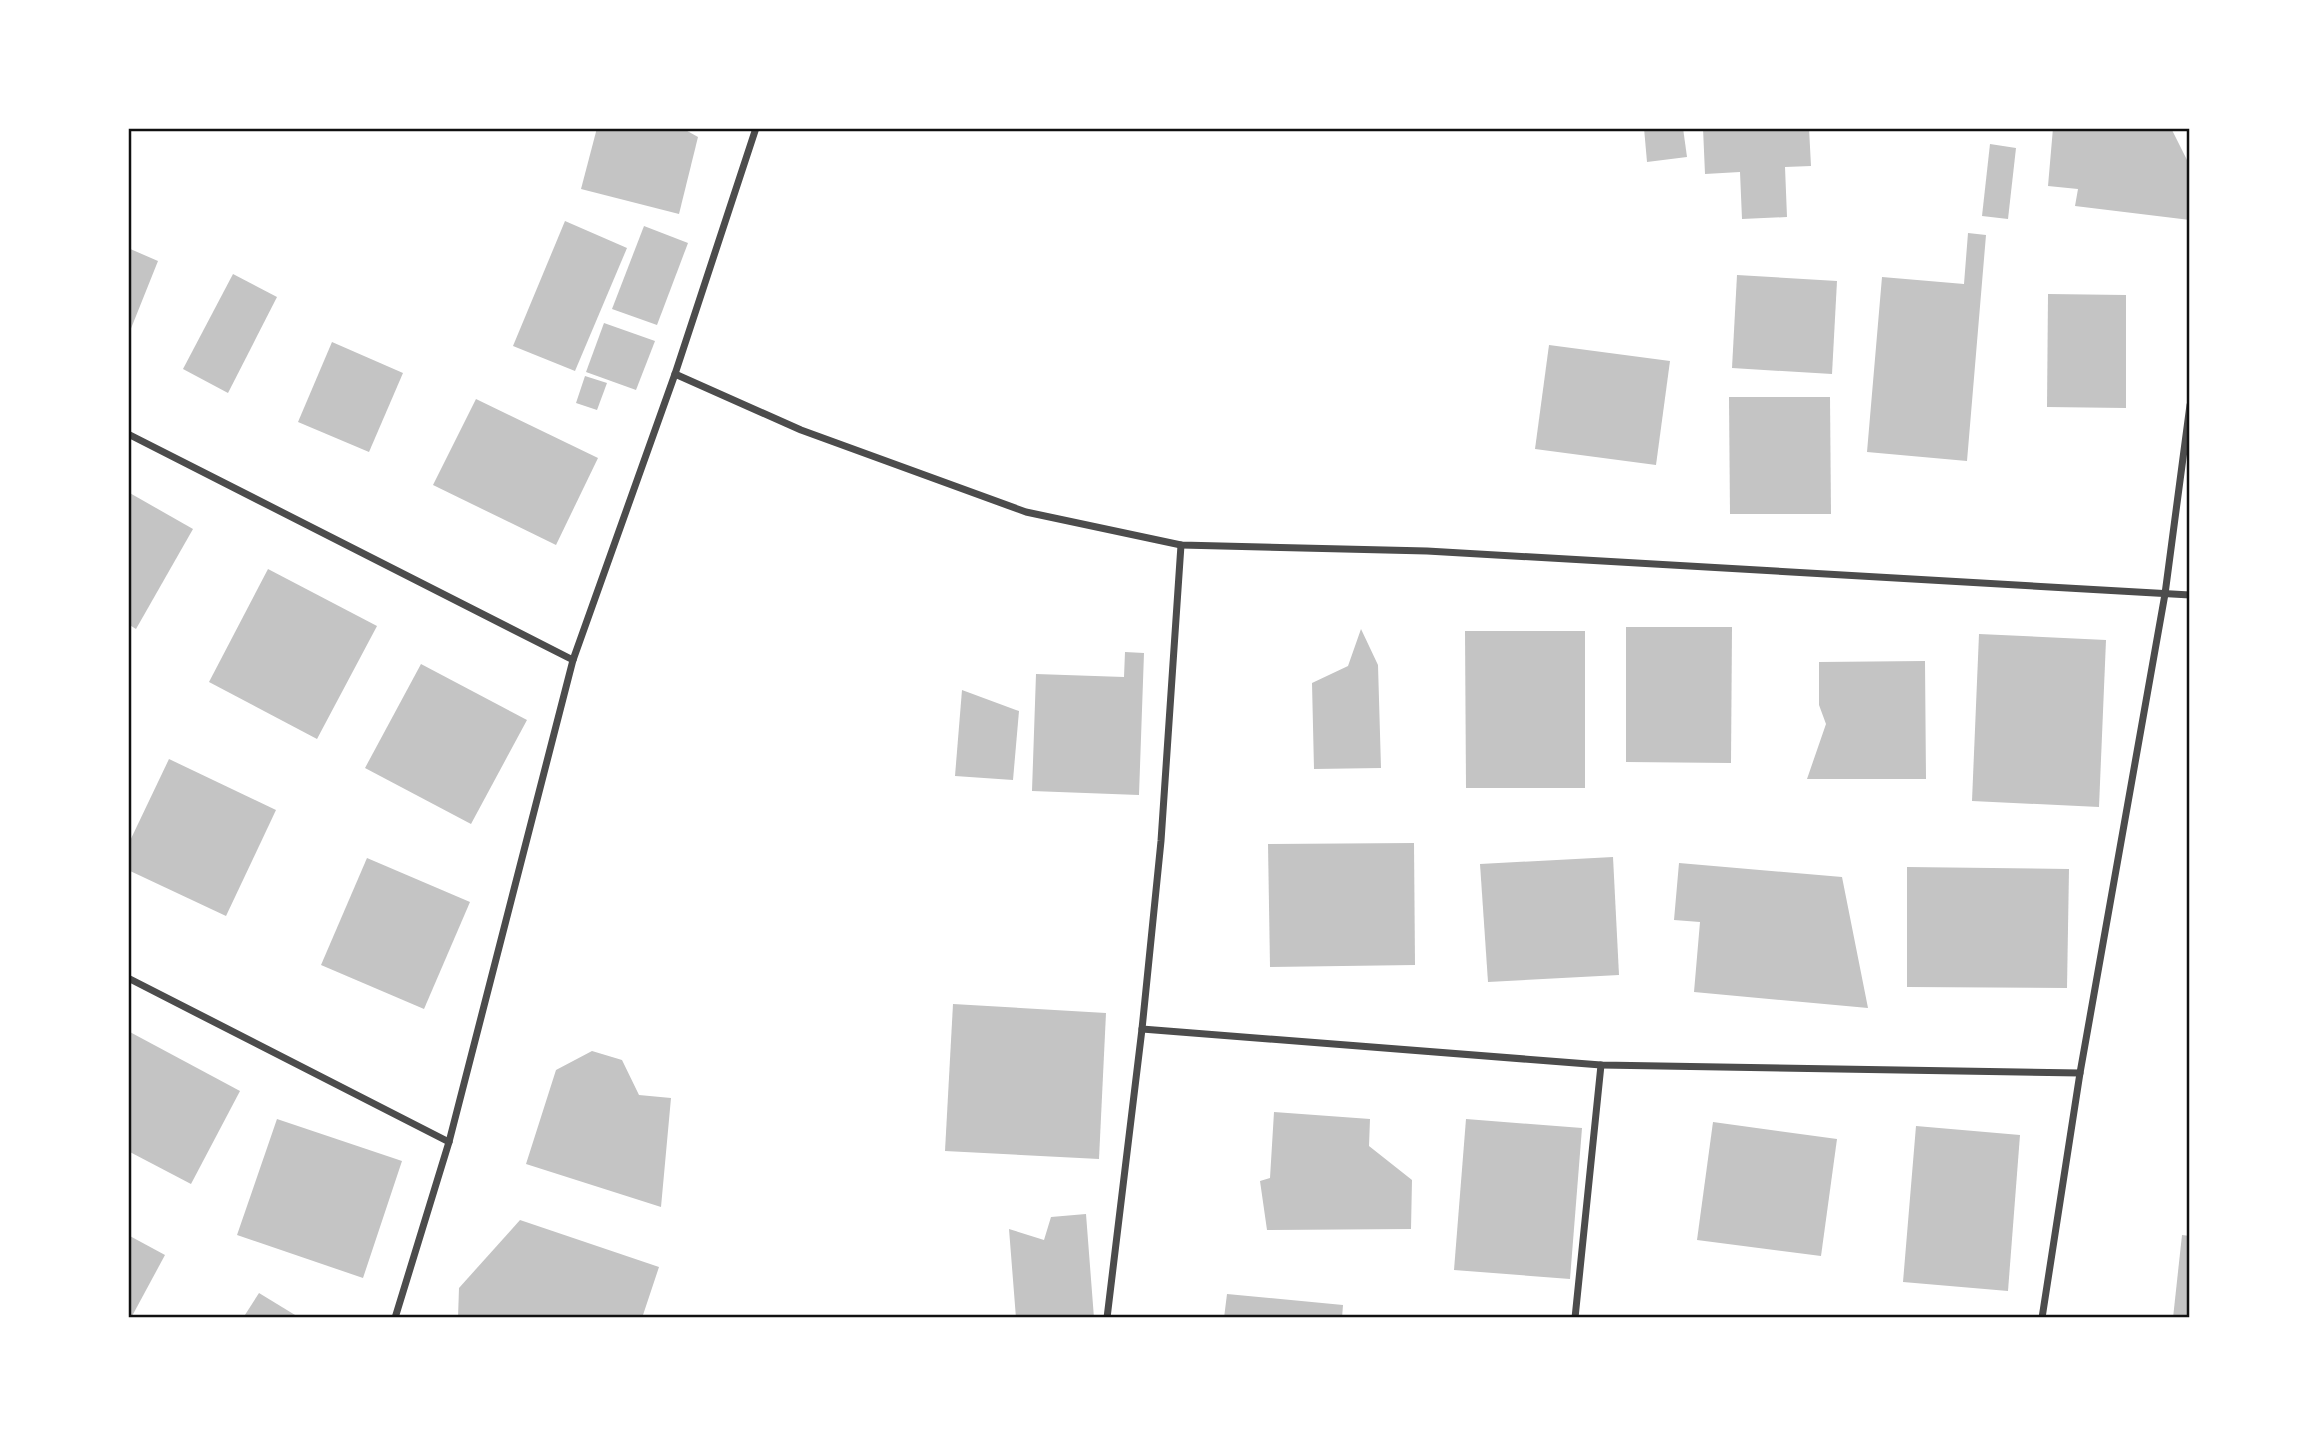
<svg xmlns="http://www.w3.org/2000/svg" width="2318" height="1446" viewBox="0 0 2318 1446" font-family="'PT Sans Narrow',sans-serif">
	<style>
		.building { fill: #c4c4c4 }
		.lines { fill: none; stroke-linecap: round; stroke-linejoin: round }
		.minor { stroke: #4c4c4c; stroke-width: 7 }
		.neatline { fill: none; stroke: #111; stroke-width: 2.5 }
	</style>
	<rect width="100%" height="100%" fill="#fff"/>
	<!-- building -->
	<g class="building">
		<path d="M597 128H682L698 137 679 214 581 189Z"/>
		<path d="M1644 128H1683L1687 157 1647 162Z"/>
		<path d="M1703 128H1809L1811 166 1785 167 1787 217 1742 219 1740 172 1705 174Z"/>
		<path d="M2053 128H2171L2190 166V220L2075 206 2078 189 2048 186Z"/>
		<path d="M1990 144 2016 148 2008 219 1982 216Z"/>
		<path d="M565 221 627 248 575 371 513 346Z"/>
		<path d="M644 226 688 243 657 325 612 309Z"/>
		<path d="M1968 233 1986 235 1967 461 1867 452 1882 277 1964 284Z"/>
		<path d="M128 248 158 261 128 336Z"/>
		<path d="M233 274 277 297 228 393 183 369Z"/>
		<path d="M1737 275 1837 281 1832 374 1732 368Z"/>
		<path d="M2048 294 2126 295V408L2047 407Z"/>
		<path d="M604 323 655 341 636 390 586 372Z"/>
		<path d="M332 342 403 373 369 452 298 422Z"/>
		<path d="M1549 345 1670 361 1656 465 1535 449Z"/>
		<path d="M585 376 607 383 597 410 576 403Z"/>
		<path d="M1729 397H1830L1831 514H1730Z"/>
		<path d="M476 399 598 458 556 545 433 485Z"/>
		<path d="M128 492 193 529 136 629 128 624Z"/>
		<path d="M268 569 377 626 317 739 209 682Z"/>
		<path d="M1626 627H1732L1731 763 1626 762Z"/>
		<path d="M1361 629 1378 665 1381 768 1314 769 1312 683 1348 666Z"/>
		<path d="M1465 631H1585V788H1466Z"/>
		<path d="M1979 634 2106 640 2099 807 1972 801Z"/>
		<path d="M1125 652 1144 653 1139 795 1032 791 1036 674 1124 677Z"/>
		<path d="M1925 661 1926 779H1807L1826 724 1819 705V662Z"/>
		<path d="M421 664 527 720 471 824 365 768Z"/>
		<path d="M962 690 1019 711 1013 780 955 776Z"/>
		<path d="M169 759 276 810 226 916 128 870V845Z"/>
		<path d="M1414 843 1415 965 1270 967 1268 844Z"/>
		<path d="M1613 857 1619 975 1488 982 1480 864Z"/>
		<path d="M367 858 470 902 424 1009 321 965Z"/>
		<path d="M1679 863 1842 877 1868 1008 1694 992 1700 922 1674 920Z"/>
		<path d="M1907 867 2069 869 2067 988 1907 987Z"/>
		<path d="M953 1004 1106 1013 1099 1159 945 1151Z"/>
		<path d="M128 1031 240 1091 191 1184 128 1151Z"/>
		<path d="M592 1051 622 1060 639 1095 671 1098 661 1207 526 1164 556 1070Z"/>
		<path d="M1274 1112 1370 1119 1369 1146 1412 1180 1411 1229 1267 1230 1260 1181 1270 1178Z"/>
		<path d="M277 1119 402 1161 363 1278 237 1235Z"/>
		<path d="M1466 1119 1582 1128 1570 1279 1454 1270Z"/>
		<path d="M1713 1122 1837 1139 1821 1256 1697 1240Z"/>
		<path d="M1916 1126 2020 1135 2008 1291 1903 1282Z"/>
		<path d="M1086 1214 1094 1318H1016L1009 1229 1044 1240 1051 1217Z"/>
		<path d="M520 1220 659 1267 642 1318H458L459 1288Z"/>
		<path d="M128 1235 165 1255 131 1318H128Z"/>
		<path d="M2182 1235 2190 1236V1318H2173Z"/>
		<path d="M259 1293 300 1318H243Z"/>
		<path d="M1227 1294 1343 1305 1342 1318H1224Z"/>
	</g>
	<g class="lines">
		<!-- minor -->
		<g class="minor">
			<path d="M675 374 801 430 1026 512 1181 545 1427 551 2190 595"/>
			<path d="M128 434 573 660"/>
			<path d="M128 978 449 1142"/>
			<path d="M1142 1029 1601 1065 2080 1073"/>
			<path d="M395 1318 449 1142 573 660 675 374 756 128"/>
			<path d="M1107 1318 1142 1029 1161 841 1181 545"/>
			<path d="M1575 1318 1601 1065"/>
			<path d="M2042 1318 2080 1073 2165 594 2190 405"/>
		</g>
	</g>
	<!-- border -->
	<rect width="2318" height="1446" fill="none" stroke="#ffffff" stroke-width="259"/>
	<rect x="130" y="130" width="2058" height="1186" class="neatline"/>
</svg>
